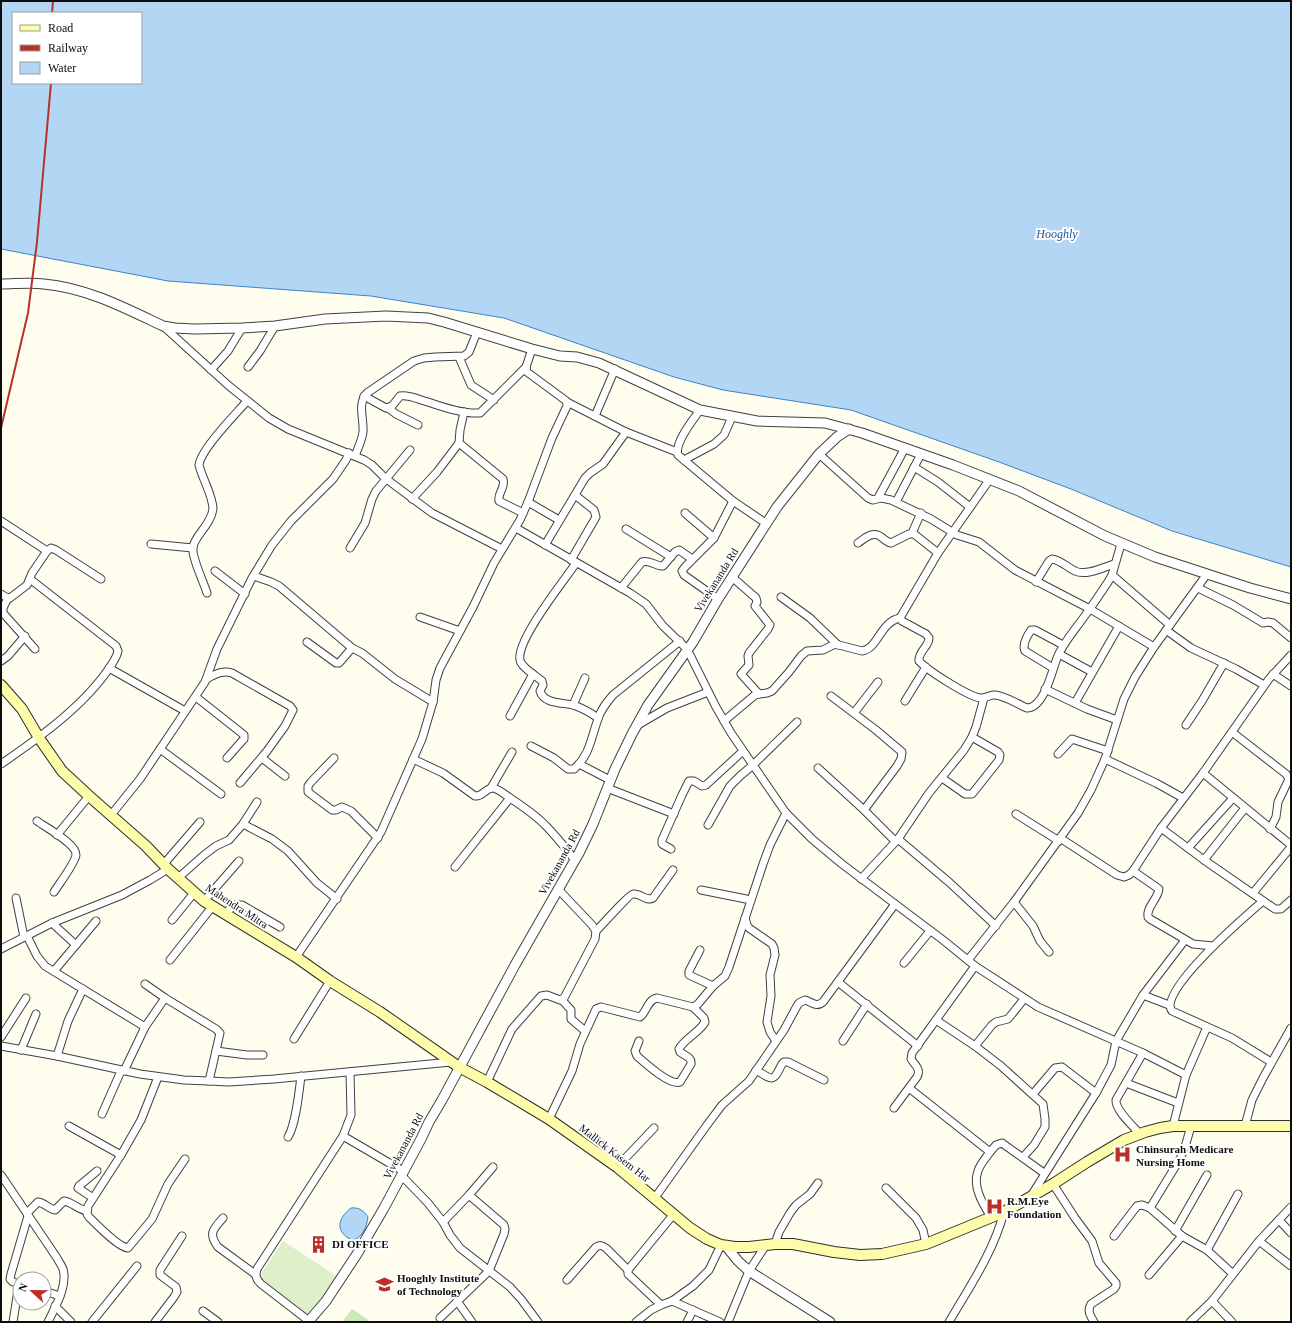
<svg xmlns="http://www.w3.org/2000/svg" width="1292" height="1323" viewBox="0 0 1292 1323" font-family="'Times New Roman',serif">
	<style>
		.green { fill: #cce8b8 }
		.pitch { fill: #deefca }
		.water { fill: #b3d6f4; stroke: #3c83c9; fill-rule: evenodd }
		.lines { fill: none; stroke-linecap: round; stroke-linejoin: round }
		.minor-casing { stroke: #404040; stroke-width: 9 }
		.tertiary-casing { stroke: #404040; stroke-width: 11 }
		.secondary-casing { stroke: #2f2f2f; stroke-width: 12 }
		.minor { stroke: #fff; stroke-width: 7 }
		.tertiary { stroke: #fff; stroke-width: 9 }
		.secondary { stroke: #fdfcaa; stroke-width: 10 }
		.rail { stroke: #b93029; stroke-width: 2 }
		.labels { text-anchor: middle; stroke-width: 4; stroke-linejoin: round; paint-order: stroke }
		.street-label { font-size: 11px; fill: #0d0d0d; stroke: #fff }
		.poi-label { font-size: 11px; font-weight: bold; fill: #0d0d0d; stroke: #fff; text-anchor: start }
		.water-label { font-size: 12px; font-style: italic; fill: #1a569b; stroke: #fff }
	</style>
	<rect width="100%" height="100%" fill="#fffded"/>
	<!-- green -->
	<path class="green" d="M352 1309 366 1318 369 1322H342Z"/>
	<!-- pitch -->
	<path class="pitch" d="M283 1241 338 1277 308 1320 261 1283 260 1278 261 1274Z"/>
	<!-- water -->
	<g class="water">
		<path d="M1 1H1291V567L1172 531 1071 489 999 462 851 410 723 390 674 377 504 318 371 296 168 281 1 249ZM13 13H141V83H13Z"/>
		<path d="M351 1208C359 1207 364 1211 368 1217 367 1226 362 1239 352 1240 335 1232 337 1219 351 1208Z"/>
	</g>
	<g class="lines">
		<defs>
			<g id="minor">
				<path d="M163 326 229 386 269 418 288 429 364 460 372 465 385 478 432 513 502 549"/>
				<path d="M459 357 471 385 494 400"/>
				<path d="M248 367 260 351 275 326"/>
				<path d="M211 370 228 351 242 328"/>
				<path d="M364 396 386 408 392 406 400 396C409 394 419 400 428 402 442 407 466 414 480 413L526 367"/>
				<path d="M567 402 626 432 677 452"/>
				<path d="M388 408 396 414 418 425"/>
				<path d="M700 410C693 420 674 443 678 455L733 501 767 524"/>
				<path d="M595 416 615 369"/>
				<path d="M459 443 503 479C506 488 497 493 499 501L523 513"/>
				<path d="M819 454 868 498 873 500 881 498 891 500 931 519 957 535 979 542 1015 570 1090 609 1154 647"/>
				<path d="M355 456C358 448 362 440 363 432 364 418 357 404 367 393L414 361 424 358 435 357 464 356 469 352 477 332"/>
				<path d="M684 460 714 444 724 435 732 417"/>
				<path d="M914 467 938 482 970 507"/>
				<path d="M990 479 938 553 900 618 902 621 926 634 929 638C929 647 918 651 919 661 928 671 968 696 980 698 986 699 990 694 995 695 1006 696 1017 704 1027 708 1044 708 1052 671 1057 658 1063 643 1074 631 1084 617 1092 606 1100 594 1108 582L1112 575 1121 544"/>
				<path d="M878 498 905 448"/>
				<path d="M412 499 437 472 459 443 460 430 464 412"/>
				<path d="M528 502 559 520"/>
				<path d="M896 502 921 454"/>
				<path d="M685 513 714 538"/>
				<path d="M1 521 47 551"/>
				<path d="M516 528 630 593 646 604 663 626 687 649 716 707 731 733 786 813 770 845 763 864 729 967 725 976 713 986 698 1004 693 1007 657 998C647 1000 647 1012 640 1017L601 1007 596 1009 580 1044 572 1071 549 1119"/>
				<path d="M626 529 671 557"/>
				<path d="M912 533 921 513"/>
				<path d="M858 543C864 539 872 531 880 536 884 539 886 542 891 543L909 534H914L938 553"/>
				<path d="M151 544 193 548"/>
				<path d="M545 545 585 478 590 473 603 464 626 432"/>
				<path d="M350 548 365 523 372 499 376 491 410 450"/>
				<path d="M571 560 596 517 594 510 575 495"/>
				<path d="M576 563C564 581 516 640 520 660 521 667 536 676 542 681L543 685 540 691C544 705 565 702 576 706 584 709 591 713 598 718"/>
				<path d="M215 571 245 594"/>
				<path d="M1112 575 1170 625"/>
				<path d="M254 576 271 582 279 586 352 648 362 653 395 679 433 702"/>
				<path d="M732 577 756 598 757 602 755 606 770 625 768 629 749 653 748 656 749 665 741 674 759 694"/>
				<path d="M1036 582 1049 561 1052 559C1060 560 1067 567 1075 571 1086 576 1102 568 1114 564"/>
				<path d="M621 588 642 562C650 559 656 567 663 566L675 552 679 550 692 559"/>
				<path d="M1198 588 1233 605 1263 623 1268 622 1273 623 1291 638"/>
				<path d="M207 593C204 583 191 556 193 547 195 535 211 525 213 509 213 496 202 478 199 465 201 449 235 415 247 401"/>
				<path d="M1 594 6 597 10 598 27 585 32 573 47 551 51 548 56 550 101 579"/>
				<path d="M781 597 810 618 838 645"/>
				<path d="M8 598 3 608V613L35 649"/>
				<path d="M718 599 684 575 682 571 685 567 714 538 733 501"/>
				<path d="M420 617 460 631"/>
				<path d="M1166 630 1191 648 1236 669 1264 685"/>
				<path d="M307 642 336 663H339L352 648"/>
				<path d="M1059 654 1092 672"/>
				<path d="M1 661 8 656 25 636"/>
				<path d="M109 668 185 711"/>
				<path d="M1053 668 1025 651C1022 645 1027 636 1031 630H1035L1063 645"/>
				<path d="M1273 674 1291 686"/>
				<path d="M208 678C216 674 223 670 232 673L290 706 293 710 285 726 267 751 240 783"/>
				<path d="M1045 689 1087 709 1117 720"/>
				<path d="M831 696 876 730 902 752 901 759 897 766 864 810"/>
				<path d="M196 697 244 735V739L242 741 227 758"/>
				<path d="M905 701 926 667"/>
				<path d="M1075 703 1119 626"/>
				<path d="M573 705 585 678"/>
				<path d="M854 713 878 682"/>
				<path d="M510 716 533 674"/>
				<path d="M724 721 755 695 759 694 767 693 772 691 789 672 801 656 807 651 823 650 835 644 862 651C878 649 880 622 900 618"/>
				<path d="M1186 725 1202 701 1224 663"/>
				<path d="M636 726 667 708 708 692"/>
				<path d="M1232 732 1286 774 1289 779 1278 802 1276 817 1270 829"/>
				<path d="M531 746 554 758 568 769H574C590 755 591 738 598 719 601 709 607 702 613 695L680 641"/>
				<path d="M160 749 221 794"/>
				<path d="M1058 754 1072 739 1108 751"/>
				<path d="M262 758 285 776"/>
				<path d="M334 758 311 782 308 786V792L332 810H336L342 807 351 811 378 838"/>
				<path d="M413 759 443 773 475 796C483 797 486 787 494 788 500 790 507 796 513 800 525 808 537 816 547 827 557 837 566 849 575 860"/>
				<path d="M1105 759 1156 783 1183 798"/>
				<path d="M1 764C39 738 84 706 110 667 113 662 117 657 118 651L116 646 30 579"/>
				<path d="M579 764 610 780"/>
				<path d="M818 768 864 810 895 841"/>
				<path d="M1203 773 1291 845"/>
				<path d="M942 778 965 794H972L999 760 1000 755 998 752 972 737"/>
				<path d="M491 788 512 752"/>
				<path d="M607 788 674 814"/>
				<path d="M786 813 812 839 842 864 943 940 975 966 1038 1007 1143 1053 1186 1075"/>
				<path d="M1016 814 1059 841"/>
				<path d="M111 815 140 779 205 682 217 649 252 578 272 545 291 521 333 479 346 460 349 453"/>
				<path d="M37 821C45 827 77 844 76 855 75 863 59 884 54 892"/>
				<path d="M243 824 272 839 288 851 317 883 337 899"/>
				<path d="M708 825 730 786 740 776 753 765 797 722"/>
				<path d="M1161 828 1204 860 1275 909H1281L1291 900"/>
				<path d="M57 835 89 796"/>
				<path d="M1060 838 1117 875 1124 877 1129 875 1133 871 1161 828 1203 773 1269 679 1291 655"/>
				<path d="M898 839 950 883 996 926"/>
				<path d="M1188 848 1233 798"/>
				<path d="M671 849 662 844V840L682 795 689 781H694L702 786 706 785 743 751"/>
				<path d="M1204 860 1245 808"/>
				<path d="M163 865 200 822"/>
				<path d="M455 867 510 798"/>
				<path d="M1133 871 1159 889C1158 899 1146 907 1148 917L1150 919 1193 944 1213 946"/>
				<path d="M178 878 204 855 216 846 229 840 243 824 257 802"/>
				<path d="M861 879 898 839 929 793 964 750 972 737 976 727 984 698"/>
				<path d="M701 890 751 900"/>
				<path d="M1253 893 1291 847"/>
				<path d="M16 898 24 937"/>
				<path d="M204 901 239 861"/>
				<path d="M1263 901C1248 914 1156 992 1172 1011L1232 1038 1271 1062"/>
				<path d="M1014 902 1033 926 1040 941 1049 952"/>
				<path d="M224 914 235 905H242L280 927"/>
				<path d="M745 918 747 925 749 928 772 944 774 948 775 955 770 975 771 996 767 1022 770 1032 776 1041"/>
				<path d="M172 920 194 893"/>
				<path d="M52 923 76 945"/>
				<path d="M596 931C601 926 630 894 633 894 641 893 646 902 653 898L673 870"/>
				<path d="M27 936 37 956 45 966 145 1027"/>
				<path d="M1 949 52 923 122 895 150 880 168 869"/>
				<path d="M700 950 689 971V975L713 986"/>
				<path d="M296 957 381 832 422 739 433 702 436 680 440 668 473 607 494 563 520 520 528 502 552 438 567 406V402L565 400 527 372 526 367 532 349"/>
				<path d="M170 960 212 907"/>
				<path d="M968 960 1014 902 1078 813 1091 790 1105 759 1124 699 1135 677 1154 647 1207 574"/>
				<path d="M904 963 930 931"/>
				<path d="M54 971 96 921"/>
				<path d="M838 982 918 1046"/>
				<path d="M145 984 165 998 216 1029 220 1033 209 1081"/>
				<path d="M1143 995 1185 940"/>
				<path d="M562 1000 571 1010V1019L585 1031"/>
				<path d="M936 1020 975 1046 1001 1066 1043 1104 1045 1119V1127L1034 1145 1023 1157"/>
				<path d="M1 1037 26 998"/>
				<path d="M294 1039 330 981"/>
				<path d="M639 1041 635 1051 637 1056C645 1063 670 1086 680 1082L691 1064C692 1057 685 1056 680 1052L679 1049C685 1038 699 1033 705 1022L704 1018 693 1007"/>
				<path d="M843 1041 867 1004"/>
				<path d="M1 1046 57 1056 140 1074 184 1080 209 1081 229 1082 274 1079 451 1062"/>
				<path d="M975 1046 992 1025 996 1022 1008 1019 1024 999"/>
				<path d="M21 1050 36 1014"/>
				<path d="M216 1051 247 1055H263"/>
				<path d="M57 1056 68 1021 83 989"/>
				<path d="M756 1070C774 1081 773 1082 782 1064L784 1062H788L824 1080"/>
				<path d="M124 1071 145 1027 165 998"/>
				<path d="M158 1077 141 1120 121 1155 88 1206 87 1214 89 1217C97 1225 118 1247 128 1248L152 1219 168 1184 185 1159"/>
				<path d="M487 1082 512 1029 541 996 547 995 560 1000 564 998 595 939 596 931 592 925 558 889"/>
				<path d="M1126 1083 1178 1103"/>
				<path d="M909 1088 990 1152C986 1158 980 1164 978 1171 972 1187 983 1204 991 1217"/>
				<path d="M1033 1094 1055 1068 1062 1067 1096 1093"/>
				<path d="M894 1108 917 1077C921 1070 916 1066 911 1059L912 1053 975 966"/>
				<path d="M102 1114 121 1071"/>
				<path d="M69 1126 121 1155"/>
				<path d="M1173 1126 1186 1075 1207 1027"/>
				<path d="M1191 1126 1185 1147 1180 1159 1150 1208 1182 1236 1207 1250 1233 1274"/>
				<path d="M1245 1126 1252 1100 1263 1078 1291 1028"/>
				<path d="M1140 1134C1133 1126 1115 1110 1116 1100L1143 1053"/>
				<path d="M343 1136 403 1171"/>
				<path d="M288 1137C296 1124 299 1092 301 1076"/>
				<path d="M990 1152 996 1145 1002 1143 1044 1173"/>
				<path d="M617 1167 654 1128"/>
				<path d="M1 1175 57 1258C59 1262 62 1266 63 1269 68 1286 55 1307 48 1322"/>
				<path d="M401 1175 428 1203 443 1222 450 1235 460 1248 510 1287 521 1299 538 1322"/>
				<path d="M1053 1184 1075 1218 1092 1241 1099 1263 1116 1283V1286L1114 1289 1091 1304C1087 1311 1090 1315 1094 1322"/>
				<path d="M886 1188 916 1218 923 1230 926 1244"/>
				<path d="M1031 1196 1096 1093 1111 1065 1116 1041 1143 995 1169 1005"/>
				<path d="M93 1198 78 1188 79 1186 97 1171"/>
				<path d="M654 1199 707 1125 722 1105 749 1081 784 1030 797 1006 799 1003 805 1000C812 1002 816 1008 823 1002L895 904"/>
				<path d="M27 1213 38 1202C45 1203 49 1209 55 1210L64 1201C72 1202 77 1209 87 1211"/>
				<path d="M223 1218C213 1229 208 1234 218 1247L255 1274"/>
				<path d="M1279 1220 1291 1233"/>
				<path d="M443 1222 469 1195 493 1167"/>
				<path d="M1175 1231 1207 1175"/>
				<path d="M1114 1236 1137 1206 1142 1205 1150 1208"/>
				<path d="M1259 1241 1291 1266"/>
				<path d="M775 1244 779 1232 790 1213 796 1205 810 1194 818 1183"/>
				<path d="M1207 1250 1238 1194"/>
				<path d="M1149 1275 1182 1236"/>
				<path d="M567 1280 596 1247C600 1245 602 1245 606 1248L628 1270"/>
				<path d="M20 1284 13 1282 10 1279 11 1274 28 1216"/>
				<path d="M44 1291 60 1296"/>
				<path d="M457 1301 472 1322"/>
				<path d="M672 1301 720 1322"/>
				<path d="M1212 1301 1232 1322"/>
				<path d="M661 1305 628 1274V1270L673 1215"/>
				<path d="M55 1306 71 1322"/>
				<path d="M203 1311 218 1322"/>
				<path d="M440 1318 489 1271 504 1234 505 1229 504 1225 469 1195"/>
				<path d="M309 1321 261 1284C256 1279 255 1276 257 1269L343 1136 351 1115 350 1072"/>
				<path d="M13 1322 19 1284"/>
				<path d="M92 1322 137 1266"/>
				<path d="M155 1322 174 1297 177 1292 176 1287 160 1275V1270L182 1236"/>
				<path d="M636 1322 651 1310 661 1305 672 1301 693 1286 709 1270 721 1245"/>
				<path d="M687 1322 693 1310"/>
				<path d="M728 1322 749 1271 766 1245"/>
				<path d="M949 1322C970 1286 993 1253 1004 1212"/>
				<path d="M1190 1322 1212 1301 1259 1241 1291 1207"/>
			</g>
			<g id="tertiary">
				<path d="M1 284C15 284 30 282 44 284 87 288 125 308 163 326L175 328 194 329 242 328 275 326 325 319 386 316 428 318 444 322 532 349 560 356 577 357 599 363 700 410 757 421 825 423 862 433 953 465 1019 491 1105 536 1155 557 1250 588 1291 599"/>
				<path d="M726 1246 738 1261 749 1271 830 1322"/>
				<path d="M308 1322 326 1301 357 1254 384 1208 421 1139 429 1122 442 1100 515 965 579 853 593 824 615 769 632 734 648 705 693 642 718 599 777 507 819 454 837 437 849 429"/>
			</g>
			<path id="secondary" d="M1 685 22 709 39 738 62 771 89 796 146 846 168 869 204 901 296 957 330 981 380 1012 459 1067 487 1082 549 1119 617 1167 690 1228 707 1239 721 1245 735 1247H749L775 1244H793L834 1252 860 1255 882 1254 926 1244 1004 1212 1053 1184 1087 1162 1124 1140 1145 1132 1160 1128 1173 1126H1291"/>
		</defs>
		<!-- minor casing -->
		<use href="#minor" class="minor-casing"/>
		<!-- tertiary casing -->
		<use href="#tertiary" class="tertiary-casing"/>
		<!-- secondary casing -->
		<use href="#secondary" class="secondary-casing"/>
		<!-- minor -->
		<use href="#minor" class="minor"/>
		<!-- tertiary -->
		<use href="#tertiary" class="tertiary"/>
		<!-- secondary -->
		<use href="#secondary" class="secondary"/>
		<!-- rail -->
		<g class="rail">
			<path d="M52 13 53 1"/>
			<path d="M1 428 28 313 37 242 51 83"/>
		</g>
	</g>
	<!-- icons -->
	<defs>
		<symbol id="hospital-bare" viewBox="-9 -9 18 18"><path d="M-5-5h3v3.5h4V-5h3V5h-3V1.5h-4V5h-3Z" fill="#b93029" stroke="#fff" stroke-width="2.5" paint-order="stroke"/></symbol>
		<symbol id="building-bare" viewBox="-9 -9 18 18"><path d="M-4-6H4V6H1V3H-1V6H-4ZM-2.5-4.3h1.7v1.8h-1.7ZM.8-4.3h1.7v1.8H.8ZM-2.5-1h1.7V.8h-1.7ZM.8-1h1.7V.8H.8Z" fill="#b93029" stroke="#fff" stroke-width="2.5" paint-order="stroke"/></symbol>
		<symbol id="university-bare" viewBox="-9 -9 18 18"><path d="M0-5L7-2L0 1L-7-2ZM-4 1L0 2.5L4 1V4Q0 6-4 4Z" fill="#b93029" stroke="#fff" stroke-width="2.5" paint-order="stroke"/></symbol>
	</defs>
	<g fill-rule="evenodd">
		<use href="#hospital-bare" x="1110" y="1142" width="25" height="25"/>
		<use href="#hospital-bare" x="982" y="1194" width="25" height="25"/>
		<use href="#building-bare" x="306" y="1232" width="25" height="25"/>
		<use href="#university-bare" x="372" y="1272" width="25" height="25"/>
	</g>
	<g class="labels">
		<!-- street labels -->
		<g class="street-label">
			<text transform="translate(716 580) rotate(-58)" y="4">Vivekananda Rd</text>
			<text transform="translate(559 862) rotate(-61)" y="4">Vivekananda Rd</text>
			<text transform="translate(237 906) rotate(33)" y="4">Mahendra Mitra</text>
			<text transform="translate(403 1146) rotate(-62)" y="4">Vivekananda Rd</text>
			<text transform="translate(615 1153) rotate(38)" y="4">Mallick Kasem Har</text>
		</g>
		<!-- poi labels -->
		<g class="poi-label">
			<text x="1136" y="1153">Chinsurah Medicare<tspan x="1136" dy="13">Nursing Home</tspan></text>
			<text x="1007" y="1205">R.M.Eye<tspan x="1007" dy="13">Foundation</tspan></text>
			<text x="332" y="1248">DI OFFICE</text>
			<text x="397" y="1282">Hooghly Institute<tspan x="397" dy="13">of Technology</tspan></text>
		</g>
		<!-- water labels -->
		<g class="water-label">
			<text x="1057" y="238">Hooghly</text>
		</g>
	</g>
	<!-- border -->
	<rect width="1292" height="1323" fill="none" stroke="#0d0d0d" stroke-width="4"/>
	<!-- legend -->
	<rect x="12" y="12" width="130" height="72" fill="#ffffff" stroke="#9e9e9e"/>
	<rect x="20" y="25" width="20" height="6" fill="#fdfcaa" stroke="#9e9e9e"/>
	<text x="48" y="32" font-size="12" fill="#0d0d0d">Road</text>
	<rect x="20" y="45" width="20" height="6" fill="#b93029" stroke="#9e9e9e"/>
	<text x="48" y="52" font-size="12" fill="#0d0d0d">Railway</text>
	<rect x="20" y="62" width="20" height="12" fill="#b3d6f4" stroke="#9e9e9e"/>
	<text x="48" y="72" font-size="12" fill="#0d0d0d">Water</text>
	<!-- north arrow -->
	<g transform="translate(32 1291) rotate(292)"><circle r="19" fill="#ffffff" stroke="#9e9e9e"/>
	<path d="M0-3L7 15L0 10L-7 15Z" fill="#b93029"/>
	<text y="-6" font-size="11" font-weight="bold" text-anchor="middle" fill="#0d0d0d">N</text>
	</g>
</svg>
